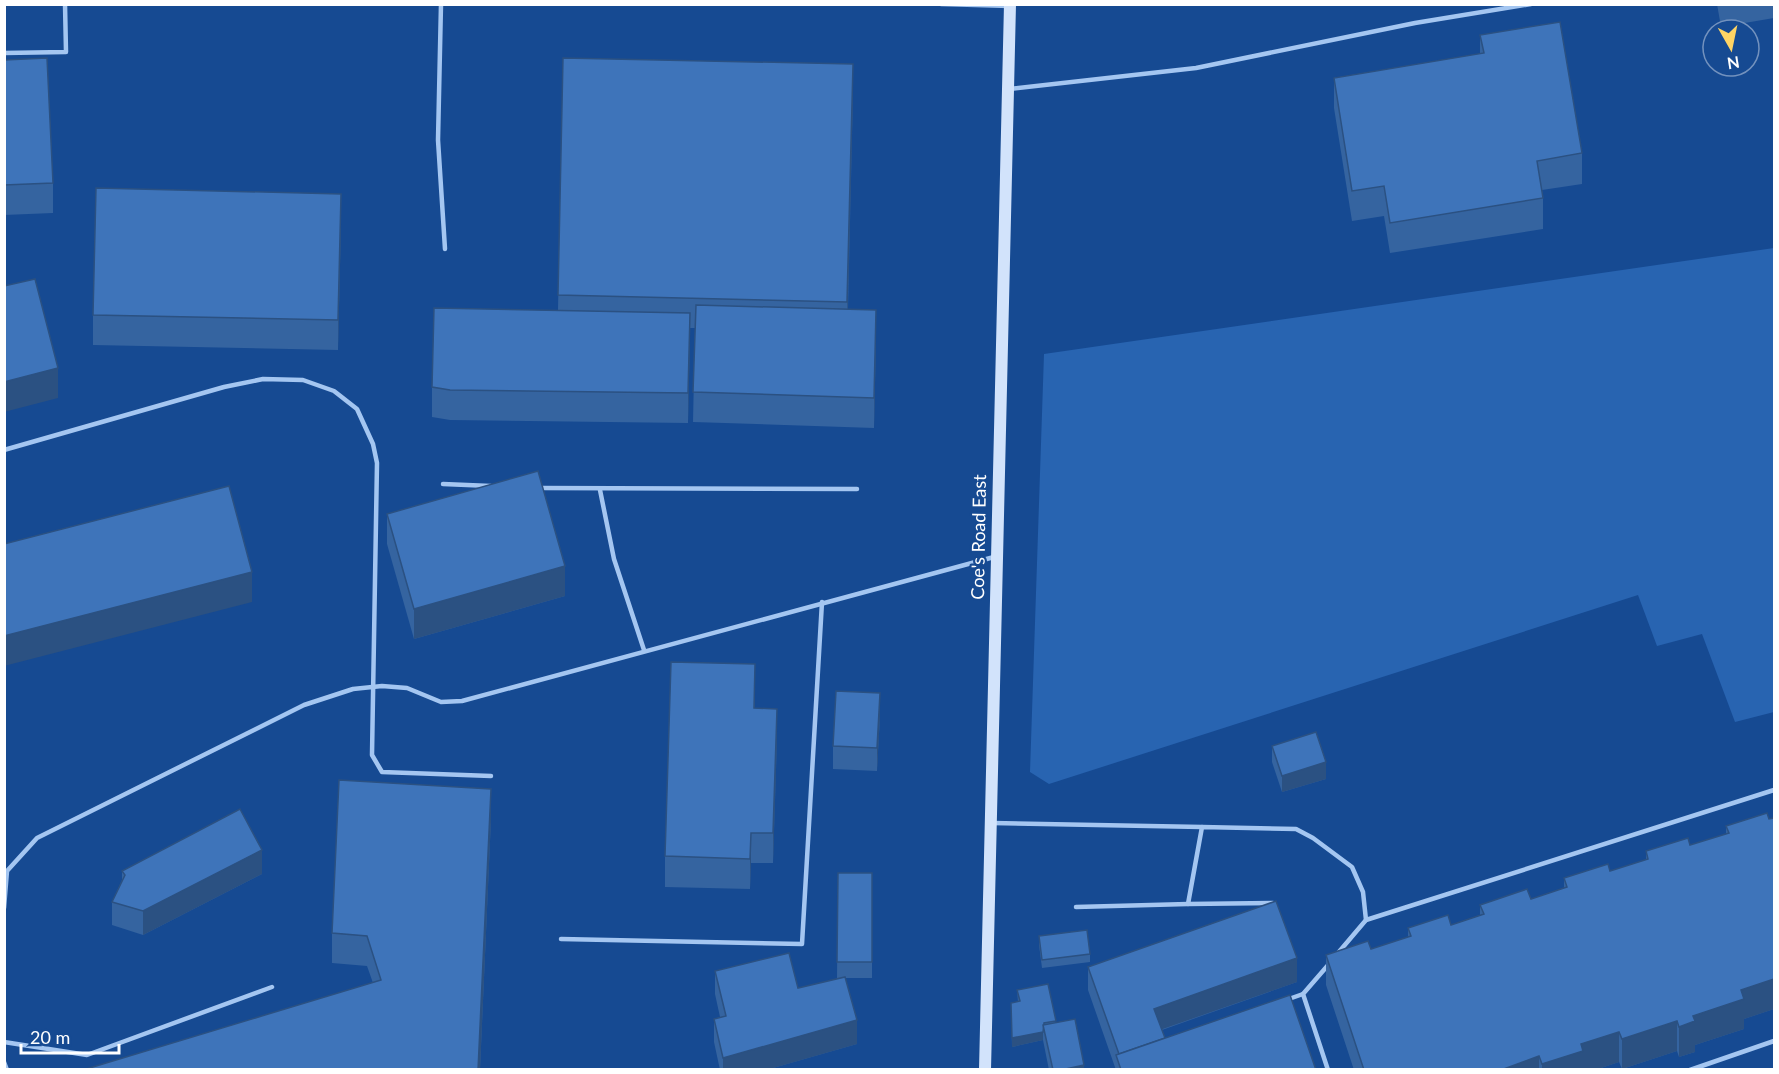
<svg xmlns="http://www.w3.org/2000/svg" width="1779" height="1074" viewBox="0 0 1779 1074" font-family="Lato,sans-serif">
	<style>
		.pitch { fill: #2864b1 }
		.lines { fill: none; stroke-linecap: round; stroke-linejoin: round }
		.lane { stroke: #a4c6f1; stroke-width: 4.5 }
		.secondary { stroke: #d2e3fb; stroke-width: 12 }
		.wall { fill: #3564a0 }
		.shaded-wall { fill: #2b5182 }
		.building { fill: #3e74ba; stroke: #2b5182; stroke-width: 1.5 }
		.labels { text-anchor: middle; stroke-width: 4.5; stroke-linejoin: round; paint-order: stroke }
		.street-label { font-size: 18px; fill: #fff; stroke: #164a92 }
	</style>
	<rect width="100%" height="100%" fill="#164a92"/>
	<!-- pitch -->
	<path class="pitch" d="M1774 248V712L1735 722 1702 634 1657 646 1638 595 1049 784 1030 772 1044 354Z"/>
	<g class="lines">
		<!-- lane -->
		<g class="lane">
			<path d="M441 4 438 140 445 249"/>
			<path d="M941 4 1010 6"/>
			<path d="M4 53 66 52 65 4"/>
			<path d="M1010 89 1196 68 1415 23 1531 4"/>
			<path d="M4 450 224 387 263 379 303 380 334 391 357 409 373 444 377 463 372 755 382 772 491 776"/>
			<path d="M443 484 491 486"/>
			<path d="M539 488 857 489"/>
			<path d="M600 490 614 559 644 650"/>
			<path d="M992 823 1202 827"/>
			<path d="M1273 903 1188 904 1202 827 1296 829 1313 838 1352 867 1363 892 1366 920 1774 790"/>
			<path d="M1076 907 1188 904"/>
			<path d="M4 908 7 871 37 838 304 705 353 689 382 686 407 688 441 702 462 701 994 557"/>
			<path d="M561 939 802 944 822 602"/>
			<path d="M1338 953 1366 920"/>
			<path d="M1286 1000 1303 994"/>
			<path d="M4 1042 87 1055 272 987"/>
			<path d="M4 1062 7 1070"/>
			<path d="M1328 1070 1303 994 1329 964"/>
			<path d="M1690 1070 1774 1041"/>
		</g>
		<!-- secondary -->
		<path class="secondary" d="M985 1070 1010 4"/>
	</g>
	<!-- wall -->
	<g class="wall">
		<path d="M1717 4H1774V18L1721 27Z"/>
		<path d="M1480 35 1582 153V184L1542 190 1543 198V229L1390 253 1384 216 1352 221 1334 108V78L1480 54Z"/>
		<path d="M4 44 5 60 53 183V213L4 215Z"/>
		<path d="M563 58 853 94 848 309 876 340 874 428 693 422 695 328H690L688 423 450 420 432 417V387L558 310Z"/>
		<path d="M341 224 338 350 93 345V315Z"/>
		<path d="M387 514 565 596 414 639 387 544Z"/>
		<path d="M755 695V708L777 739 773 863H751L750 889 665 887V856Z"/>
		<path d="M880 716 877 771 833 769V746Z"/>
		<path d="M1272 746 1326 779 1282 792 1272 762Z"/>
		<path d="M1774 818V1009L1744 1019V1029L1695 1045V1052L1679 1057 1677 1051 1622 1069 1619 1062 1595 1070H1354L1326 985V955L1371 949 1408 937V928L1451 925 1480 915V905L1531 899 1564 888V878L1610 871 1646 860V851L1690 845 1726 834V826Z"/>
		<path d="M491 819 480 1070H83L373 983 367 966 332 963V933Z"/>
		<path d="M122 871 262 874 143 935 112 925V902L122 880Z"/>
		<path d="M838 873H872V978H845L857 1044 766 1070H720L714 1042V1019L720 1017 715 994V971L798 988 840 978H837Z"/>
		<path d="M1039 936 1090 954V962L1042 968 1039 945Z"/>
		<path d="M1088 967 1297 982 1162 1030 1165 1038 1316 1070H1116L1088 990Z"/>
		<path d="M1017 990 1056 1023 1084 1070H1049L1043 1040 1012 1047 1011 1003 1018 1002Z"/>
	</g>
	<!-- shaded-wall -->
	<g class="shaded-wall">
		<path d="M853 64V94L847 332V302Z"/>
		<path d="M341 194V224L338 350V320Z"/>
		<path d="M876 310V340L874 428V398Z"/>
		<path d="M690 313V343L688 423V393Z"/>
		<path d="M58 368V398L4 412V382Z"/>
		<path d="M565 566V596L414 639V609Z"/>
		<path d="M252 572V602L4 666V636Z"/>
		<path d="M755 664V695L754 738V708Z"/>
		<path d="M880 693V716L877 771V748Z"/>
		<path d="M777 709V739L773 863V833Z"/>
		<path d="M1326 762V779L1282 792V776Z"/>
		<path d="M491 789V819L480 1070H478Z"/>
		<path d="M751 833V863L750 889V859Z"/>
		<path d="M262 850V874L143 935V911Z"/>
		<path d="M1297 958V982L1154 1032V1009Z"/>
		<path d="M1774 979V1009L1744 1019V1029L1695 1045V1052L1679 1057V1027L1693 1016 1741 990Z"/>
		<path d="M857 1020V1044L766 1070H723V1058Z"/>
		<path d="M1677 1021V1051L1622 1069V1039Z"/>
		<path d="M1043 1032V1040L1012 1047V1038Z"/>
		<path d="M1619 1032V1062L1595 1070H1542V1064L1581 1044Z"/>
		<path d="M1539 1056V1070H1501Z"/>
		<path d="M1084 1065V1070H1061Z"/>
	</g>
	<!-- building -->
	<g class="building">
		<path d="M1560 22 1582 153 1537 161 1543 198 1390 223 1384 186 1352 191 1334 78 1484 53 1480 35Z"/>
		<path d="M4 44 5 60 47 58 53 183 4 185Z"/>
		<path d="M563 58 853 64 847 302 558 295Z"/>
		<path d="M96 188 341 194 338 320 93 315Z"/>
		<path d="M35 279 58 368 4 382V286Z"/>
		<path d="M696 305 876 310 874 398 693 392Z"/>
		<path d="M434 308 690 313 688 393 450 390 432 387Z"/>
		<path d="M538 471 565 566 414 609 387 514Z"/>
		<path d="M229 486 252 572 4 636V544Z"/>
		<path d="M671 662 755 664 754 708 777 709 773 833H751L750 859 665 856Z"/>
		<path d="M836 691 880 693 877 748 833 746Z"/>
		<path d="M1316 732 1326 762 1282 776 1272 746Z"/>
		<path d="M339 780 491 789 478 1070H83L381 980 367 936 332 933Z"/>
		<path d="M240 809 262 850 143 911 112 902 125 875 122 871Z"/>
		<path d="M1767 813 1769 819 1774 818V979L1741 990 1744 999 1693 1016 1695 1021 1679 1027 1677 1021 1622 1039 1619 1032 1581 1044 1583 1051 1542 1064 1539 1056 1501 1070H1364L1326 955 1368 941 1371 949 1411 936 1408 928 1448 915 1451 925 1484 914 1480 905 1527 889 1531 899 1567 887 1564 878 1608 864 1610 871 1648 859 1646 851 1688 838 1690 845 1729 833 1726 826Z"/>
		<path d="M838 873H872V962H837Z"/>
		<path d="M1276 901 1297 958 1154 1009 1165 1038 1119 1054 1088 967Z"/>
		<path d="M1087 930 1090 954 1042 960 1039 936Z"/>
		<path d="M789 953 798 988 845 977 857 1020 723 1058 714 1019 726 1016 715 971Z"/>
		<path d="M1048 984 1056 1021 1044 1023 1043 1032 1012 1038 1011 1003 1020 1001 1017 990Z"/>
		<path d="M1290 995 1316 1070H1121L1116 1055Z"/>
		<path d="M1075 1019 1084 1065 1061 1070H1053L1043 1025Z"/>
	</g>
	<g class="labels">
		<!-- street labels -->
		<g class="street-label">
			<text transform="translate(979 537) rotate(-89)" y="6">Coe's Road East</text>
		</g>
	</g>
	<!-- border -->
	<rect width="1779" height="1074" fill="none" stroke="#ffffff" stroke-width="12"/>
	<!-- north arrow -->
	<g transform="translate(1731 48) rotate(171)"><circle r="28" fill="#164a92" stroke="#7392be" stroke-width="1.5"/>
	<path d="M0-4.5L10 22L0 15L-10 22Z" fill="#ffd464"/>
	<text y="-9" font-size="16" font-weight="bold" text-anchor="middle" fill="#ffffff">N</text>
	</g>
	<!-- scale -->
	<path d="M21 1044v9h98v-9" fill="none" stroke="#ffffff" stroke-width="3"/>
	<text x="30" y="1044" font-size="18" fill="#ffffff" stroke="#164a92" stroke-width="4.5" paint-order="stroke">20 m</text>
</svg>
